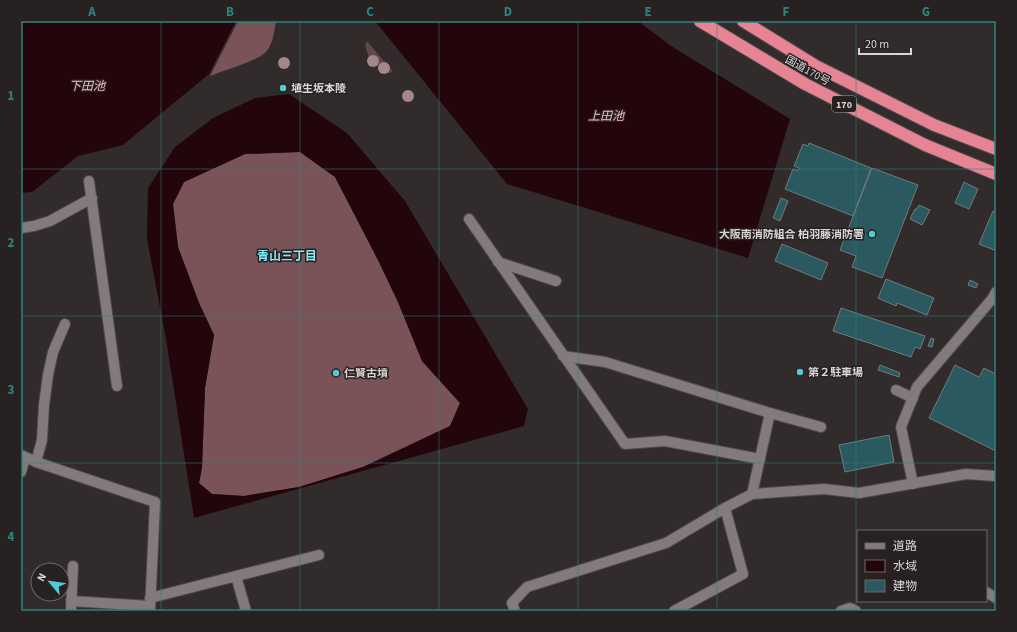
<svg xmlns="http://www.w3.org/2000/svg" width="1017" height="632" viewBox="0 0 1017 632" font-family="'Source Sans 3','Noto Sans JP',sans-serif">
	<style>
		.green { fill: #664549 }
		.forest { fill: #7a5358 }
		.water { fill: #23050c; fill-rule: evenodd }
		.building { fill: #2a595f; stroke: #717a7b }
		.lines { fill: none; stroke-linecap: round; stroke-linejoin: round }
		.minor-casing { stroke: #4f494a; stroke-width: 12 }
		.highway-casing { stroke: #4f494a; stroke-width: 14 }
		.minor { stroke: #827a7b; stroke-width: 10 }
		.highway { stroke: #e68494; stroke-width: 12 }
		.tree { fill: #a2868a }
		.grid { fill: none; stroke: #2d847d; stroke-width: 1; stroke-opacity: 0.55 }
		.poi-dot { fill: #52cbd9; stroke: #282122; stroke-width: 1.5 }
		.labels { text-anchor: middle; stroke-width: 3; stroke-linejoin: round; paint-order: stroke }
		.shield { fill: #282122; stroke: #a49f9f; stroke-width: 1 }
		.shield-label { font-size: 10px; font-weight: bold; fill: #d9d5d5 }
		.street-label { font-size: 11px; fill: #d9d5d5; stroke: #282122 }
		.poi-label { font-size: 11px; font-weight: bold; fill: #d9d5d5; stroke: #282122; text-anchor: start }
		.water-label { font-size: 12px; font-style: italic; fill: #fdb7c0; stroke: #282122 }
		.neighbourhood-label { font-size: 12px; font-weight: bold; fill: #81ecf8; stroke: #282122 }
		.neatline { fill: none; stroke: #2d847d; stroke-width: 1.5 }
		.grid-label { font-size: 13px; text-anchor: middle; font-weight: bold; fill: #2d847d }
	</style>
	<rect width="100%" height="100%" fill="#322b2c"/>
	<!-- green -->
	<path class="green" d="M367 41 393 72 388 73C373 63 370 63 365 45Z"/>
	<!-- forest -->
	<g class="forest">
		<path d="M238 21H276C274 32 273 45 265 53 256 61 222 71 210 76Z"/>
		<path d="M300 152 335 177 378 260 398 302 422 361 460 403 450 426 363 467 299 487 244 496 212 494 199 483 202 467 205 388 214 335 199 303 178 247 173 204 184 182 245 154Z"/>
	</g>
	<!-- water -->
	<g class="water">
		<path d="M21 21H236L209 74 123 145 78 156 32 192 21 193Z"/>
		<path d="M375 21H638L671 46 790 119 748 258 507 184Z"/>
		<path d="M289 94 347 133 405 201 528 409 524 426 194 518 166 339 147 239 148 188 175 147 213 118 255 98ZM300 152 335 177 378 260 398 302 422 361 460 403 450 426 363 467 299 487 244 496 212 494 199 483 202 467 205 388 214 335 199 303 178 247 173 204 184 182 245 154Z"/>
	</g>
	<!-- building -->
	<g class="building">
		<path d="M809 143 871 168 853 216 785 189 793 169 798 171 799 168 794 166 803 144 808 146Z"/>
		<path d="M872 168 918 185 882 278 852 267 856 256 840 250Z"/>
		<path d="M964 182 978 189 969 209 955 203Z"/>
		<path d="M781 198 788 201 780 221 773 218Z"/>
		<path d="M919 205 930 210 922 225 910 219 915 209H917Z"/>
		<path d="M993 211 996 212V246L994 250 979 244Z"/>
		<path d="M782 244 828 263 821 280 775 261Z"/>
		<path d="M886 279 934 298 927 315 897 303 896 306 878 298Z"/>
		<path d="M970 280 978 284 976 288 968 285Z"/>
		<path d="M841 308 925 336 920 349 915 347 911 357 833 331Z"/>
		<path d="M931 338 934 339 932 347 928 346Z"/>
		<path d="M880 365 900 373 899 377 878 370Z"/>
		<path d="M955 365 979 377 984 368 996 374V451L929 418Z"/>
		<path d="M889 435 894 462 845 472 839 445Z"/>
	</g>
	<g class="lines">
		<defs>
			<g id="minor">
				<path d="M89 181 117 386"/>
				<path d="M469 219 625 444 665 441 760 459"/>
				<path d="M21 228 34 226 50 221 92 198"/>
				<path d="M498 262 556 281"/>
				<path d="M563 356 605 362 770 413 821 427"/>
				<path d="M896 390 913 398"/>
				<path d="M21 455 36 462 155 502 150 611"/>
				<path d="M36 462 42 440 44 405 48 375 53 352 65 324"/>
				<path d="M21 472 25 458"/>
				<path d="M913 484 901 427 917 387 992 299 996 292"/>
				<path d="M752 494 770 413"/>
				<path d="M236 576 246 611"/>
				<path d="M986 592 996 598"/>
				<path d="M150 598 319 555"/>
				<path d="M71 601 150 606"/>
				<path d="M71 611 73 566"/>
				<path d="M515 611 512 603 527 587 666 543 725 508 752 494 824 489 859 493 966 474 996 476"/>
				<path d="M674 611 743 574 725 508"/>
				<path d="M841 611 850 608 856 611"/>
			</g>
			<g id="highway">
				<path d="M700 21 805 84 925 145 996 174"/>
				<path d="M743 21 816 66 934 125 996 149"/>
			</g>
		</defs>
		<!-- minor casing -->
		<use href="#minor" class="minor-casing"/>
		<!-- highway casing -->
		<use href="#highway" class="highway-casing"/>
		<!-- minor -->
		<use href="#minor" class="minor"/>
		<!-- highway -->
		<use href="#highway" class="highway"/>
	</g>
	<!-- trees -->
	<g class="tree">
		<circle cx="373" cy="61" r="6"/>
		<circle cx="284" cy="63" r="6"/>
		<circle cx="384" cy="68" r="6"/>
		<circle cx="408" cy="96" r="6"/>
	</g>
	<!-- grid -->
	<path class="grid" d="M161 21V611M300 21V611M439 21V611M578 21V611M717 21V611M856 21V611M21 169H996M21 316H996M21 463H996"/>
	<!-- markers -->
	<g class="poi-dot">
		<circle cx="283" cy="88" r="4"/>
		<circle cx="872" cy="234" r="4"/>
		<circle cx="800" cy="372" r="4"/>
		<circle cx="336" cy="373" r="4"/>
	</g>
	<g class="labels">
		<!-- shield labels -->
		<rect class="shield" x="832" y="96" width="24" height="16" rx="3"/>
		<g class="shield-label">
			<text x="844" y="108">170</text>
		</g>
		<!-- street labels -->
		<g class="street-label">
			<text transform="translate(808 70) rotate(29)" y="4">国道170号</text>
		</g>
		<!-- poi labels -->
		<g class="poi-label">
			<text x="291" y="92">埴生坂本陵</text>
			<text x="864" y="238" text-anchor="end">大阪南消防組合 柏羽藤消防署</text>
			<text x="808" y="376">第２駐車場</text>
			<text x="344" y="377">仁賢古墳</text>
		</g>
		<!-- water labels -->
		<g class="water-label">
			<text x="87" y="90">下田池</text>
			<text x="606" y="120">上田池</text>
		</g>
		<!-- neighbourhood labels -->
		<g class="neighbourhood-label">
			<text x="287" y="260">青山三丁目</text>
		</g>
	</g>
	<!-- border -->
	<rect width="1017" height="632" fill="none" stroke="#282122" stroke-width="44"/>
	<!-- legend -->
	<rect x="857" y="530" width="130" height="72" fill="#282122" stroke="#6f696a"/>
	<rect x="865" y="543" width="20" height="6" fill="#827a7b" stroke="#6f696a"/>
	<text x="893" y="550" font-size="12" fill="#d9d5d5">道路</text>
	<rect x="865" y="560" width="20" height="12" fill="#23050c" stroke="#6f696a"/>
	<text x="893" y="570" font-size="12" fill="#d9d5d5">水域</text>
	<rect x="865" y="580" width="20" height="12" fill="#2a595f" stroke="#6f696a"/>
	<text x="893" y="590" font-size="12" fill="#d9d5d5">建物</text>
	<!-- north arrow -->
	<g transform="translate(50 582) rotate(299)"><circle r="19" fill="#282122" stroke="#6f696a"/>
	<path d="M0-3L7 15L0 10L-7 15Z" fill="#52cbd9"/>
	<text y="-6" font-size="11" font-weight="bold" text-anchor="middle" fill="#d9d5d5">N</text>
	</g>
	<!-- scale -->
	<path d="M859 48v6h52v-6" fill="none" stroke="#d9d5d5" stroke-width="2"/>
	<text x="865" y="48" font-size="12" fill="#d9d5d5" stroke="#282122" stroke-width="3" paint-order="stroke">20 m</text>
	<rect x="22" y="22" width="973" height="588" class="neatline"/>
	<g class="grid-label">
		<text x="92" y="16">A</text>
		<text x="230" y="16">B</text>
		<text x="370" y="16">C</text>
		<text x="508" y="16">D</text>
		<text x="648" y="16">E</text>
		<text x="786" y="16">F</text>
		<text x="926" y="16">G</text>
		<text x="11" y="100">1</text>
		<text x="11" y="247">2</text>
		<text x="11" y="394">3</text>
		<text x="11" y="541">4</text>
	</g>
</svg>
